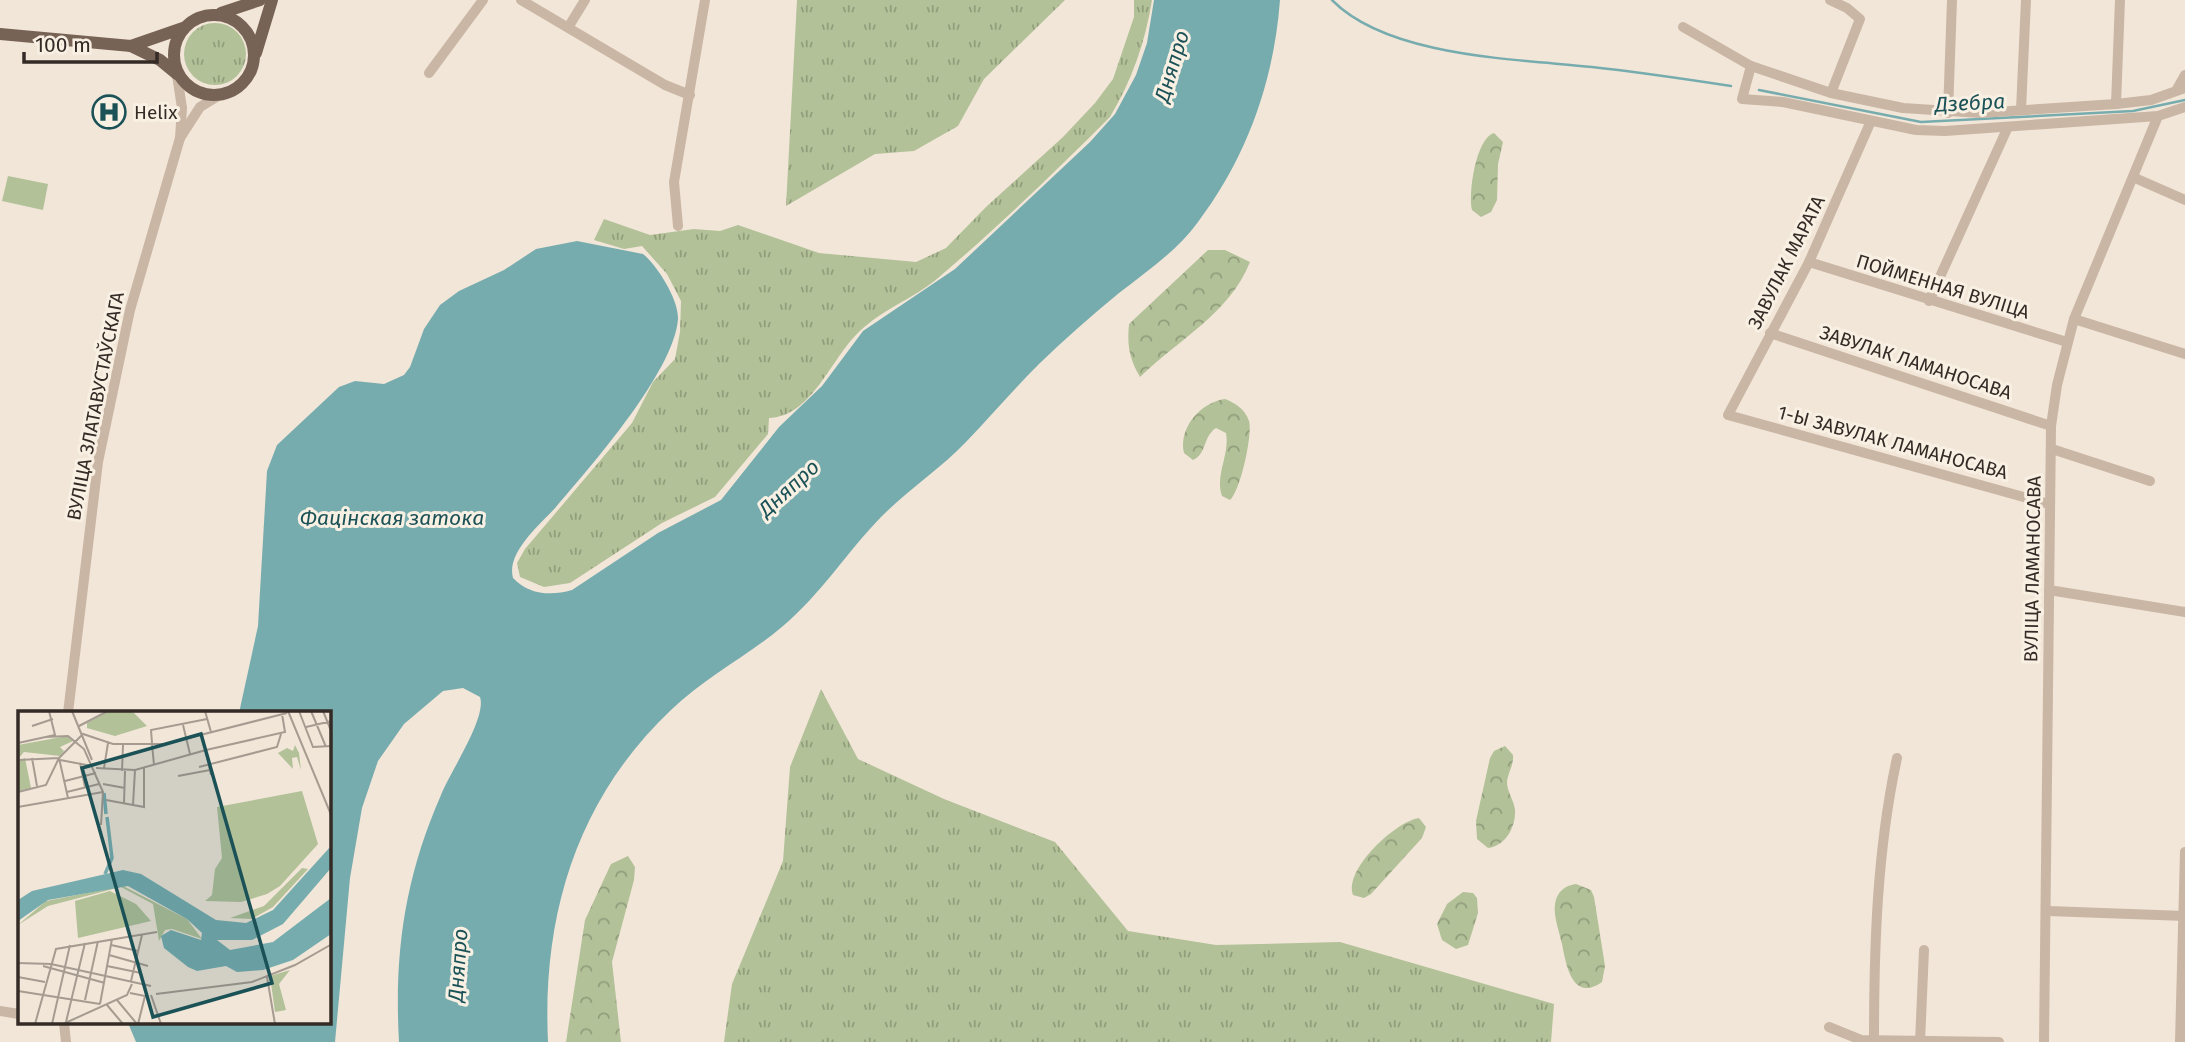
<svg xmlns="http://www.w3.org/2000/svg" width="2185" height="1042" viewBox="0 0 2185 1042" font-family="'Fira Sans',sans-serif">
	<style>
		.grass { fill: url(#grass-tufts) }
		.forest { fill: url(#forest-crowns) }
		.pitch { fill: #b2c198 }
		.water { fill: #77acaf }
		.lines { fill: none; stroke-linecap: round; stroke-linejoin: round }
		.stream { stroke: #77acaf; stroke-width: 2.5 }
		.minor { stroke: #cab6a4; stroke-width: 10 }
		.major { stroke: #776256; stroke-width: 12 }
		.labels { text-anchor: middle; stroke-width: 6; stroke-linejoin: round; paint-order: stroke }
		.poi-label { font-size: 19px; fill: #352b26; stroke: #f9f0e4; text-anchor: start }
		.street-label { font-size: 19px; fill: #352b26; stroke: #f9f0e4 }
		.water-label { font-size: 21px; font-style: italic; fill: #1b5257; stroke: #f9f0e4 }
		.inset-river { fill: none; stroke: #77acaf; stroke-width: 3.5 }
		.inset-road { fill: none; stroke: #a69b91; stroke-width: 2 }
		.view { fill: #1b5257; fill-opacity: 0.15; stroke: #1b5257; stroke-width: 3.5 }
		.inset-edge { fill: none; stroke: #352b26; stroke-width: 3.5 }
	</style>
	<defs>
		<pattern id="grass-tufts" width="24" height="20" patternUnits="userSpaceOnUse" patternTransform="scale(1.75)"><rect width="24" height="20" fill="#b2c198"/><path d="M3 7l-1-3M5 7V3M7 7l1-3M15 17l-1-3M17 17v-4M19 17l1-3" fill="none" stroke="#929d7c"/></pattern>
		<pattern id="forest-crowns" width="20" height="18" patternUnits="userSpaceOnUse" patternTransform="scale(1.75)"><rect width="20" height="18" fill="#b2c198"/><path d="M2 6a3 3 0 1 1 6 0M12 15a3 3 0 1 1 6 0" fill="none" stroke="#929d7c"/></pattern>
	</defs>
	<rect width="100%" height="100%" fill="#f2e6d8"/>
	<!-- grass -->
	<g class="grass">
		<path d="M797 0H1065L984 79 958 126 914 151 875 154 786 206Z"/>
		<path d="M1134 0H1152C1145 43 1132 80 1110 117 1055 172 997 228 938 278 912 300 879 310 855 336 830 362 810 417 769 418L768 434 715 497 662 523 570 583 544 587 520 577 517 563 525 549 632 423 653 382 675 359 680 332 681 301 667 274 642 246 624 249 594 240 604 219 650 235 694 229 720 231 738 225 819 253 916 262 946 248 986 207 1063 137 1095 103 1113 79 1134 17Z"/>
		<circle cx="215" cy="54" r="31"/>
		<path d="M821 689 858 759 944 799 1055 842 1128 931 1216 945 1340 942 1554 1004 1551 1042H724L732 984 783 861 790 767Z"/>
	</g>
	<!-- forest -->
	<g class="forest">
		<path d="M1494 133 1503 142 1498 164 1497 200 1491 212 1481 217 1472 210C1468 193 1476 138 1494 133Z"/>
		<path d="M1208 250H1225L1250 262C1230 313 1178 340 1140 377 1129 358 1127 345 1129 324Z"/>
		<path d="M1225 399C1235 403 1245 409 1249 421 1253 434 1240 492 1230 500L1222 496C1215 474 1230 455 1226 433L1216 428C1203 436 1207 454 1193 460L1184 453C1178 428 1201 402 1225 399Z"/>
		<path d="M1505 746 1513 755C1514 765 1508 772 1507 782 1507 792 1514 800 1515 810 1516 826 1506 846 1488 848L1477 839 1476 821 1490 758 1494 751Z"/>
		<path d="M1419 818 1426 827 1422 838 1371 894 1364 898 1353 895C1343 870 1396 821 1419 818Z"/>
		<path d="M628 856 635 867 634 880 612 962 621 1042H566L585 920 611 864Z"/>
		<path d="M1576 884 1591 890 1594 897 1605 966 1602 982C1572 1003 1566 964 1562 944 1559 929 1550 909 1558 895 1562 888 1569 885 1576 884Z"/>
		<path d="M1463 892 1473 893 1477 898 1478 913 1468 945 1456 949 1442 940 1437 924 1447 904Z"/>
	</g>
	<!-- pitch -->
	<path class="pitch" d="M8 176 48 184 43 210 2 201Z"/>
	<!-- water -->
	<path class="water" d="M1154 0H1280C1274 81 1247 157 1198 222 1177 251 1146 272 1119 293 1091 316 1065 339 1039 364 1014 389 991 416 966 442 940 469 908 490 881 517 847 552 821 594 783 626 748 656 705 677 671 710 577 799 542 915 548 1042H399C394 952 405 877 441 795 450 772 487 718 480 697L463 688 443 691 404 724 378 761 362 808 350 878 335 1042H136L128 1023H329V713H239L258 626 267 471 277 445 339 387 355 381 384 384 404 375 410 367 424 329 440 305 459 291 504 270 536 249 577 241 643 254C657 265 679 300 678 319 674 372 591 466 556 507 541 524 506 552 513 578 529 595 551 596 572 590L658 533 721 500 779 427 822 386 863 331 955 269 1090 142 1115 114 1136 75 1147 43Z"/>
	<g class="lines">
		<!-- stream -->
		<g class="stream">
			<path d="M1332 0C1388 57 1516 59 1592 67 1639 72 1685 79 1731 86"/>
			<path d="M1759 90 1921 122 2133 111 2185 100"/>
		</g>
		<!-- minor -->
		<g class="minor">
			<path d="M521 0 665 85 690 95"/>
			<path d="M1830 0 1847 8 1860 19 1831 93"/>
			<path d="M569 26 585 0"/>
			<path d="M1683 27 1751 66 1831 93 1903 108 1980 113 2116 104 2151 100 2185 88"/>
			<path d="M1751 66 1742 99 1783 102 1916 130 1945 131 2158 116 2185 107"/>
			<path d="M429 73 483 0"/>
			<path d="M2177 89 2185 75"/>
			<path d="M2116 104 2120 0"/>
			<path d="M2021 110 2026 0"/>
			<path d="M1948 113 1952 0"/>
			<path d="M1871 121 1809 262 1728 415 2049 504"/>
			<path d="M180 138 200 107 218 96"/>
			<path d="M2135 178 2185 200"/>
			<path d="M678 226 674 182 705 0"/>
			<path d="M1809 262 2067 342"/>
			<path d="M1929 301 2007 129"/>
			<path d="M2074 319 2185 354"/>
			<path d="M1770 333 2051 426"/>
			<path d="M2052 449 2150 481"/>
			<path d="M2049 590 2185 612"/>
			<path d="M68 713 98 462 130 310 180 138 182 108 177 75"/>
			<path d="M2048 911 2185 916"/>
			<path d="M0 1011 19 1014"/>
			<path d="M64 1023 66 1042"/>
			<path d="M1829 1027 1861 1040 1999 1042"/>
			<path d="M1874 1040C1874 946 1877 850 1897 758"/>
			<path d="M1920 1042 1924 950"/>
			<path d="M2044 1042 2051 426 2057 385 2074 319 2158 116"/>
			<path d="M2180 1042 2185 852"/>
		</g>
		<!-- major -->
		<g class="major">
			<path d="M221 13 260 0"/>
			<circle cx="214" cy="55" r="40"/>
			<path d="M0 34 131 46 160 60 177 74"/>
			<path d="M131 46 183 28"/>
			<path d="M256 53 272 0"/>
		</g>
	</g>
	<!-- icons -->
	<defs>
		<symbol id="hospital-ring" viewBox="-11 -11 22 22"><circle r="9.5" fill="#f9f0e4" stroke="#1b5257" stroke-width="1.5"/><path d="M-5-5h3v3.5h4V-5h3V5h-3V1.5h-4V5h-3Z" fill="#1b5257"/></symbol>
	</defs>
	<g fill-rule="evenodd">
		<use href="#hospital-ring" x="90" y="93" width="38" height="38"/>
	</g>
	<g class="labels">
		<!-- poi labels -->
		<g class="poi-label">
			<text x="134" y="119">Helix</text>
		</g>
		<!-- street labels -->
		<g class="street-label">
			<text transform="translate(1786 262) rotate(-63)" y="7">ЗАВУЛАК МАРАТА</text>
			<text transform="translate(1943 286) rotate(17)" y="7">ПОЙМЕННАЯ ВУЛІЦА</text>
			<text transform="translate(1916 362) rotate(18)" y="7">ЗАВУЛАК ЛАМАНОСАВА</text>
			<text transform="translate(95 406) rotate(-79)" y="7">ВУЛІЦА ЗЛАТАВУСТАЎСКАГА</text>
			<text transform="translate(1893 442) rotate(15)" y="7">1-Ы ЗАВУЛАК ЛАМАНОСАВА</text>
			<text transform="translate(2032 569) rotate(-89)" y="7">ВУЛІЦА ЛАМАНОСАВА</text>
		</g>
		<!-- water labels -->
		<g class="water-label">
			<text transform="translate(1172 66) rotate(-73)" y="7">Дняпро</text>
			<text transform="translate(1970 103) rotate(-3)" y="7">Дзебра</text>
			<text transform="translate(789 488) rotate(-42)" y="7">Дняпро</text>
			<text x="392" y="525">Фацінская затока</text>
			<text transform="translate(458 965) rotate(-86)" y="7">Дняпро</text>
		</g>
	</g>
	<!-- overview -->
	<g transform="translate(18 711)">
		<rect width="313" height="313" fill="#f2e6d8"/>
		<path d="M284 80 300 133 262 175 249 183 223 191 187 190 194 184 197 158 204 147 199 96ZM105 175 169 208 184 228 154 218 147 219 141 230 135 193 103 176 30 195 0 214 28 190ZM92 180 118 193 133 210 60 227 57 190Z" fill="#b2c198"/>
		<path d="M49 25 55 30 42 36 46 40 42 45 6 41 0 48V34ZM277 34 281 42 283 59 279 46 274 47 275 58 260 42 269 37 275 40ZM7 47 13 77 0 80V50ZM284 157 290 158 255 196 234 208 212 207 246 195ZM272 259 261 273 268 299 257 301 252 265Z" fill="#b2c198"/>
		<path d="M92 0H114L129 15 97 25 69 17V12Z" fill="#b2c198"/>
		<path d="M313 135V157L265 213 234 229H199L212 239 255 231 313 187V223L275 249 245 259 219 261 208 255 179 260 170 256 146 237 143 225 153 219 183 229 184 222 169 208 110 175 30 189 0 210V189L14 180 105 159 123 163 198 209 228 212 255 199Z" fill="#77acaf"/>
		<path class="inset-river" d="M86 82 88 103M87 163 94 147 89 106"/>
		<path class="inset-road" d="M54 0 74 49M187 0 193 21M270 0 314 106M281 0 295 36 314 35M293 0 308 36M305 0 314 22M165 14 172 43M14 15 35 8M61 15 90 0M288 16 314 10M184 24 193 64M28 26 50 25 66 38 85 81 83 114M0 32 37 24 31 0M134 32 133 19 189 8M134 33 136 54M188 39 267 21 264 3M14 47 19 75M41 47 50 87M0 49 41 47 65 23 95 33H147L269 2M42 49 74 55M62 52 67 76M181 56 259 36 263 23M78 57 117 59 188 39M86 57 90 32M104 60 105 34M160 65 192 59M47 70 78 62M85 73 107 77M0 81 28 74 41 47M49 81 81 73M88 89 126 96V56M106 92 107 60M115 94 117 59M0 96 85 81M93 234 120 240M91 244 130 255M0 252 33 253 133 275M25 255 87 272M89 255 123 262M0 266 27 271M249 266 257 313M113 270 124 224M0 280 82 293M112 282 127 285 120 313M138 283 234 271 277 254 314 233M133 284 143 313M67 289 80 230M99 289 119 313M82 293 94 228M89 294 105 313M48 311 67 232M17 313 38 238 139 221M34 313 52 234M45 313 109 284 114 273"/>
		<path class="view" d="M183 23 254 272 135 306 64 57Z"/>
		<rect width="313" height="313" class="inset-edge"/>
	</g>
	<!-- scale -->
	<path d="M24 52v10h133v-10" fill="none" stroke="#352b26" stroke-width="3.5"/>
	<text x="35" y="52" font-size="21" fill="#352b26" stroke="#f9f0e4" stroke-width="5" paint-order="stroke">100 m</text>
</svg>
